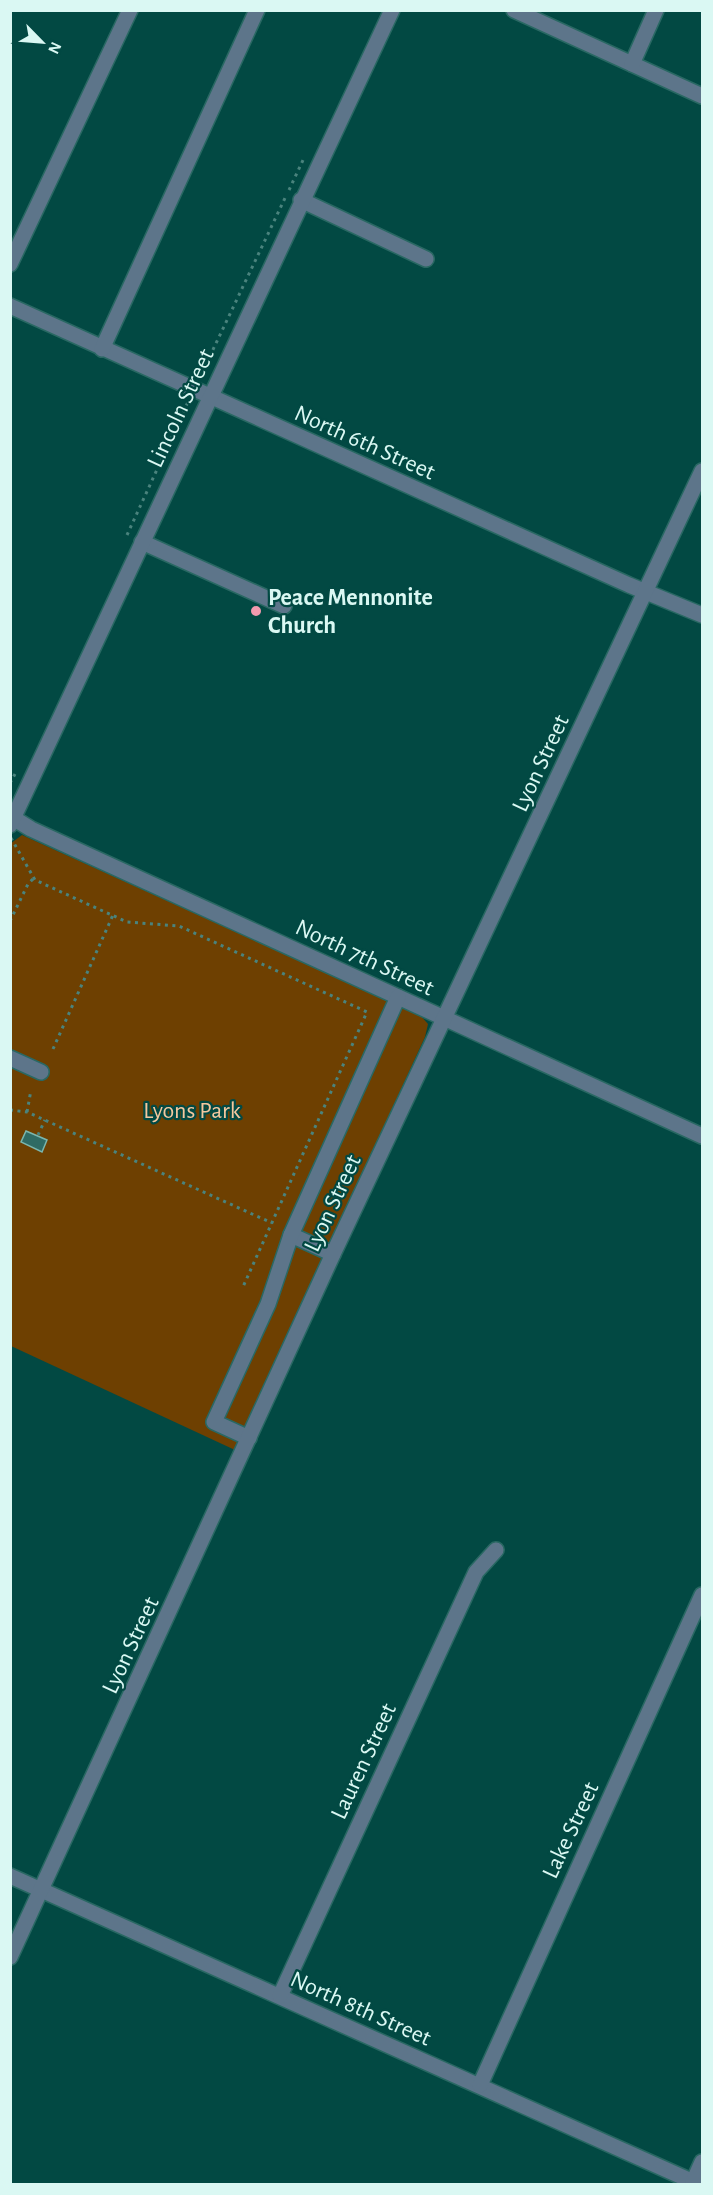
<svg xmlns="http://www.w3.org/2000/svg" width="713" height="2195" viewBox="0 0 713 2195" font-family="'Alegreya Sans',sans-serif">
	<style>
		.green { fill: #6e4001 }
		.building { fill: #2f6b64; stroke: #7ab6ae; stroke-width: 1.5 }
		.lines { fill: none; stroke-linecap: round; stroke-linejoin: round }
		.minor-casing { stroke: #296863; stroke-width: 18 }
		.path { stroke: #4a837d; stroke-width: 3; stroke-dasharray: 3 4.5; stroke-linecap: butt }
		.minor { stroke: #5d758a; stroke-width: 15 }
		.poi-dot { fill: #f29aae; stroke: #024943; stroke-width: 2 }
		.labels { text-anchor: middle; stroke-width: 4.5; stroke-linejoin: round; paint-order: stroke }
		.street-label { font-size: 24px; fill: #daf8f3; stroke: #024943 }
		.poi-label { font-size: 24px; font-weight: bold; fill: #daf8f3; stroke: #024943; text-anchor: start }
		.park-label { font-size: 24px; fill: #f5c89e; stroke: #024943 }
	</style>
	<rect width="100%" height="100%" fill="#024943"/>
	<!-- green -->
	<path class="green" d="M22 835 420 1015 428 1024 425 1037 235 1450 11 1346 10 844Z"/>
	<!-- building -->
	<path class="building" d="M26 1131 47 1140 42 1152 21 1142Z"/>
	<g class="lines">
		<defs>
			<g id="minor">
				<path d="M514 10 702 96"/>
				<path d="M632 64 656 10"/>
				<path d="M301 200 426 259"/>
				<path d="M10 264 130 10"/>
				<path d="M10 306 629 585 702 615"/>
				<path d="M102 349 257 10"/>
				<path d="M142 542 284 606"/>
				<path d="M10 816 31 829 702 1136"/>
				<path d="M10 825 392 10"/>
				<path d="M10 1058 41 1072"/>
				<path d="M291 1235 333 1254"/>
				<path d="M249 1438 214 1422 268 1304 291 1235 398 997"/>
				<path d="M10 1876 698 2184"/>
				<path d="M10 1957 333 1254 702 471"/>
				<path d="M280 1996 476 1572 496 1550"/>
				<path d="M480 2085 702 1595"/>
				<path d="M693 2182 702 2162"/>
			</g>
		</defs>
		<!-- minor casing -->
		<use href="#minor" class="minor-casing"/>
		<!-- path -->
		<g class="path">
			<path d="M289 190 304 158"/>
			<path d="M200 377 286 196"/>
			<path d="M127 535 188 402"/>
			<path d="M10 783 15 774"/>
			<path d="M11 838 35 880 127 922 179 926 367 1012 242 1289"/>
			<path d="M10 921 28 884 34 878"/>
			<path d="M53 1049 113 915"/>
			<path d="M10 1110 27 1112 272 1223"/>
			<path d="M27 1112 31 1090"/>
			<path d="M38 1135 45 1120"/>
		</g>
		<!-- minor -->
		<use href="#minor" class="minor"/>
	</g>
	<!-- markers -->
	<circle class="poi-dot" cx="256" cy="611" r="6"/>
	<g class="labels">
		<!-- street labels -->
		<g class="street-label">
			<text transform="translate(180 408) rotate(-65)" y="8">Lincoln Street</text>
			<text transform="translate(365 442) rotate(24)" y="8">North 6th Street</text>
			<text transform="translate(540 763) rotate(-65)" y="8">Lyon Street</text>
			<text transform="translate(365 957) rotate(25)" y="8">North 7th Street</text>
			<text transform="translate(332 1203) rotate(-65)" y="8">Lyon Street</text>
			<text transform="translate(130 1645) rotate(-65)" y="8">Lyon Street</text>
			<text transform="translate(363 1761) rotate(-65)" y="8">Lauren Street</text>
			<text transform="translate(570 1830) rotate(-65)" y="8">Lake Street</text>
			<text transform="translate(361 2008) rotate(24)" y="8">North 8th Street</text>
		</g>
		<!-- poi labels -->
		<g class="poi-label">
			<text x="268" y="605">Peace Mennonite<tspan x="268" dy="28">Church</tspan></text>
		</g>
		<!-- park labels -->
		<g class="park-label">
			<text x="192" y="1118">Lyons Park</text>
		</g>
	</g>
	<!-- border -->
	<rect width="713" height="2195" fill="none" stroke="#daf8f3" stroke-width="24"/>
	<!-- north arrow -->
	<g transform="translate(42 42) rotate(115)" stroke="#024943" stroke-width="4.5" paint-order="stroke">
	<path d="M0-4.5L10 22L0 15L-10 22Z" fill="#daf8f3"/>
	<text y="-9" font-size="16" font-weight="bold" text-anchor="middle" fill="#daf8f3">N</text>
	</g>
</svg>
